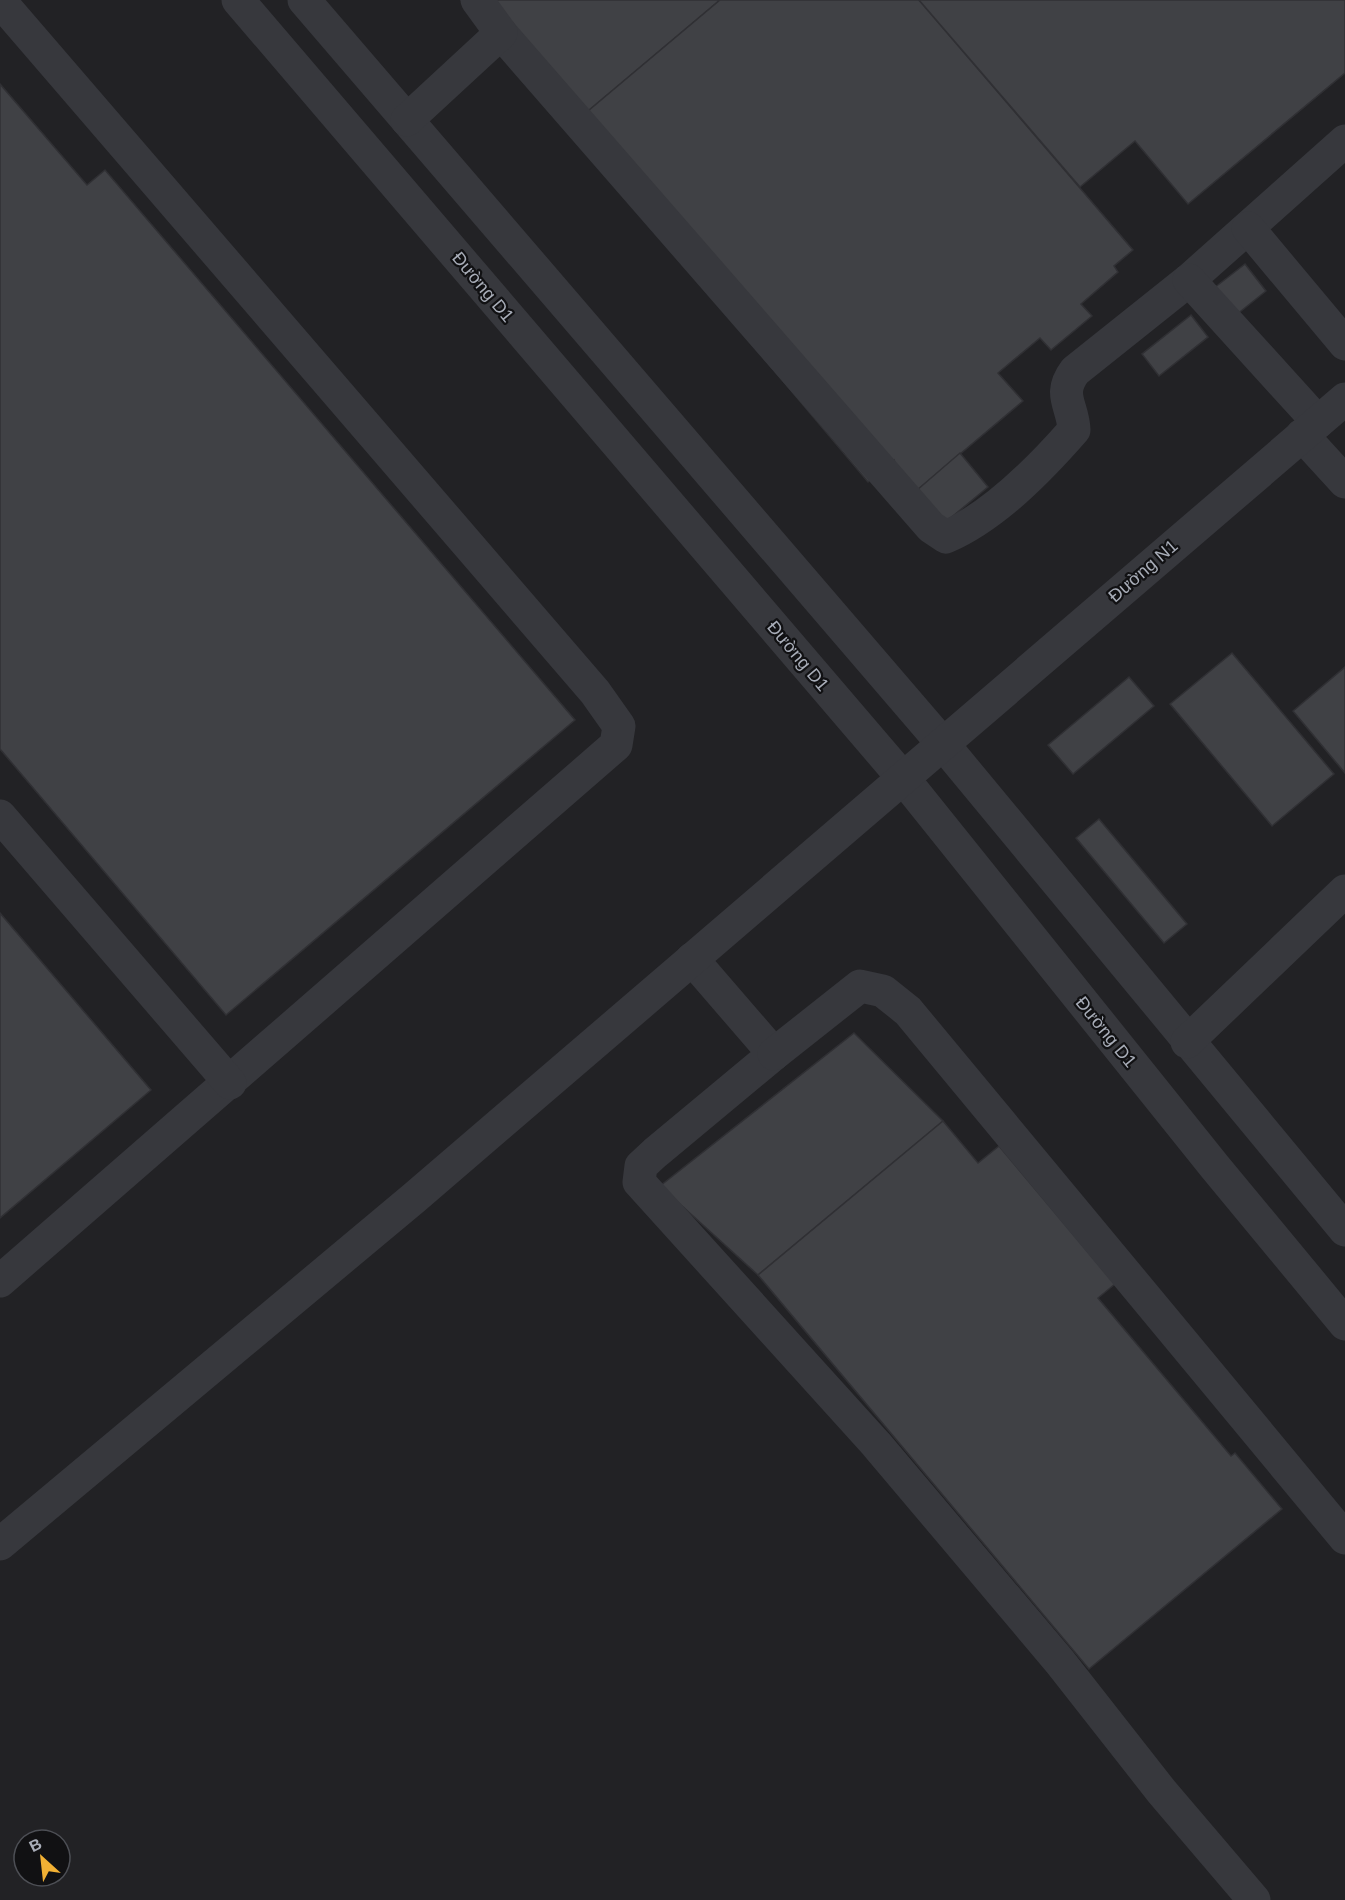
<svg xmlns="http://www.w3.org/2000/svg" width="1345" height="1900" viewBox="0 0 1345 1900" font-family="Arial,sans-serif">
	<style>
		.built { fill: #222225; fill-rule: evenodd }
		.building { fill: #404145; stroke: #303034; stroke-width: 1.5 }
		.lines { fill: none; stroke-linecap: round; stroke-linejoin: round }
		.minor { stroke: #37383d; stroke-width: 33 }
		.labels { text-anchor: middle; stroke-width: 4.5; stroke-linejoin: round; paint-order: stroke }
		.street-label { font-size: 18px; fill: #a8adb8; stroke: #111113 }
	</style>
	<rect width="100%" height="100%" fill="#161618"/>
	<!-- built -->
	<path class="built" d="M0 0H1345V1900H0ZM24 1840H60V1876H24Z"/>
	<!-- building -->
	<g class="building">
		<path d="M461 0H720L569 127Z"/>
		<path d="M720 0H919L1133 250 1114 266 1118 272 1081 304 1092 316 1051 350 1040 338 998 373 1023 401 909 497 894 460 868 482 569 127Z"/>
		<path d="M919 0H1345V73L1188 204 1135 141 1080 187Z"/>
		<path d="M0 84 87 185 105 170 575 720 226 1015 0 749Z"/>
		<path d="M1245 264 1266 291 1236 315 1214 288Z"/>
		<path d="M1191 315 1208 337 1159 376 1142 354Z"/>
		<path d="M960 453 988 487 936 530 909 497Z"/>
		<path d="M1232 653 1334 774 1272 826 1170 704Z"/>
		<path d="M1345 667V773L1293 711Z"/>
		<path d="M1129 677 1154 706 1073 774 1048 745Z"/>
		<path d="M1099 819 1187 924 1164 943 1076 838Z"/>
		<path d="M0 913 151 1090 0 1218Z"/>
		<path d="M854 1033 943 1121 758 1275 660 1186Z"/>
		<path d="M943 1121 978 1163 999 1146 1115 1284 1098 1298 1231 1456 1235 1453 1282 1509 1089 1669 758 1275Z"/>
	</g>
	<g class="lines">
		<!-- minor -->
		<g class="minor">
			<path d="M238 0 903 778 1215 1167 1345 1324"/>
			<path d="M304 0 943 744 1345 1230"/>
			<path d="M0 1 595 692 619 726 616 745 0 1281"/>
			<path d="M501 33 931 527 946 537C994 516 1039 470 1074 430 1073 405 1057 395 1075 371L1189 280 1345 141"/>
			<path d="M407 120 501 33 477 0"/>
			<path d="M1248 228 1345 344"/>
			<path d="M1189 280 1318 422"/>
			<path d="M1302 435 1345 482"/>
			<path d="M0 816 230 1083"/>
			<path d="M692 959 774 1054 655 1153 641 1166 639 1182 876 1444 1060 1662 1162 1792 1254 1900"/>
			<path d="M1187 1042 1345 891"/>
			<path d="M774 1054 860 986 883 991 908 1011 1345 1538"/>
			<path d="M0 1544 414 1198 1345 399"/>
		</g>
	</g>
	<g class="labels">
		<!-- street labels -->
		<g class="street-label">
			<text transform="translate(483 287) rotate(50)" y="6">Đường D1</text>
			<text transform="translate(1143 571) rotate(-41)" y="6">Đường N1</text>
			<text transform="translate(798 656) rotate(50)" y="6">Đường D1</text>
			<text transform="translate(1106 1032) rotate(51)" y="6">Đường D1</text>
		</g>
	</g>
	<!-- north arrow -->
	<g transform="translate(42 1858) rotate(333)"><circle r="28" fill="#111113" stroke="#4d4f55" stroke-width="1.5"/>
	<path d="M0-4.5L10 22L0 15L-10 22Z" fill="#f2b134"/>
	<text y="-9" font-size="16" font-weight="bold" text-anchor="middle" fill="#a8adb8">B</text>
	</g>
</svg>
